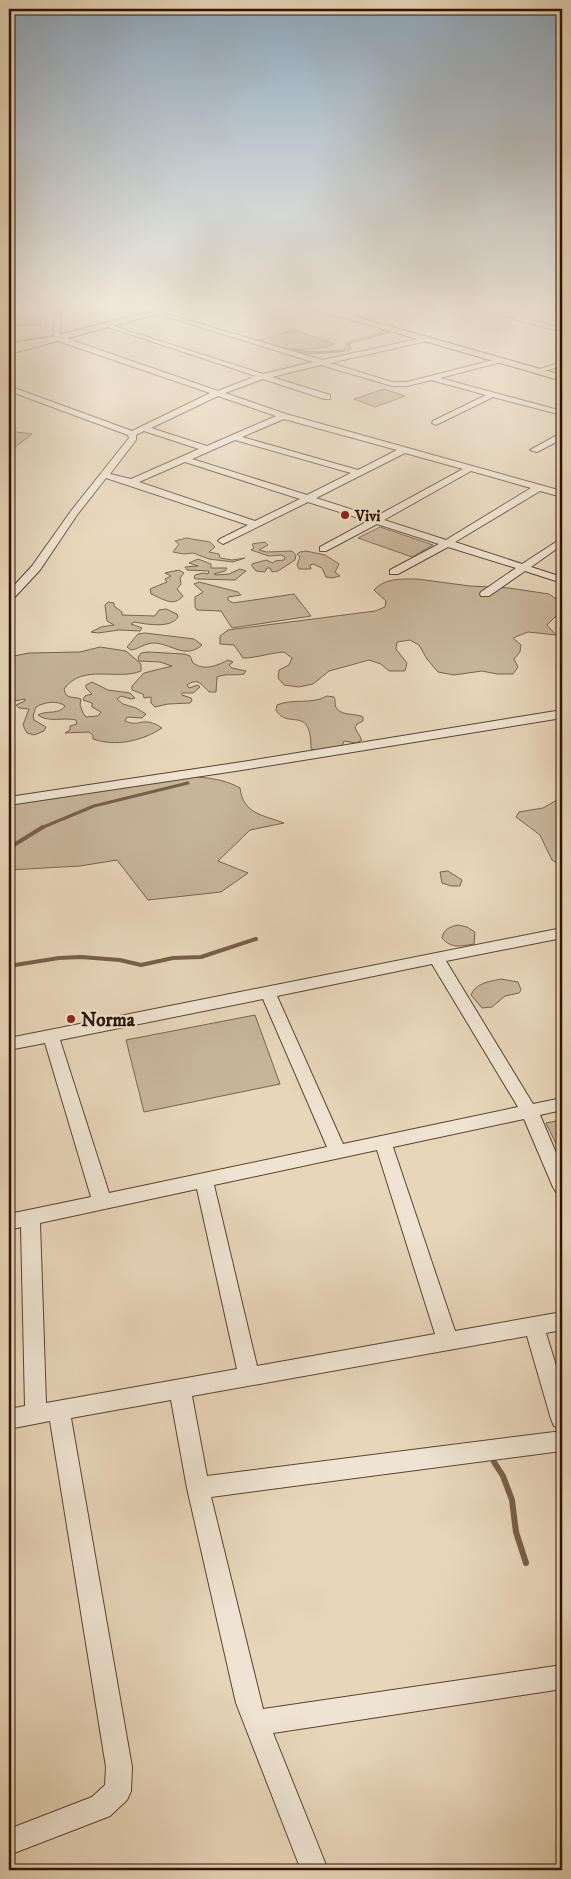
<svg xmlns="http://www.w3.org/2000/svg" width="571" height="1879" viewBox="0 0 571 1879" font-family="'IM FELL DW Pica',serif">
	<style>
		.green { fill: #c7b59a; stroke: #7a644d }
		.water { fill: #a8947a; stroke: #776049 }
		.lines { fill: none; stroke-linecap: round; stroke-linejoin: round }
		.stream-far2 { stroke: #776049; stroke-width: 3 }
		.stream-far1 { stroke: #776049; stroke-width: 4 }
		.stream { stroke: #776049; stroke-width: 6 }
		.minor-casing { stroke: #5c442e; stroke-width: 2 }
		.major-casing { stroke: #2d1300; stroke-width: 2 }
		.minor { fill: #efe4d2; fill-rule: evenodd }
		.major { fill: #e7d6b9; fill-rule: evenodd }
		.poi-dot { fill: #8f2418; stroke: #efe4d2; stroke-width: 2 }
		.labels { text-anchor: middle; stroke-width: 4; stroke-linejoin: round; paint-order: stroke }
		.far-poi-label { font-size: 16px; font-weight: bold; fill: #2d1300; stroke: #efe4d2; text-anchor: start }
		.poi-label { font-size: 19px; font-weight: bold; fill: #2d1300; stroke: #efe4d2; text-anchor: start }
	</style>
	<rect width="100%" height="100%" fill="#e7d6b9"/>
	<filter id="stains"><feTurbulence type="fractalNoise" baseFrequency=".004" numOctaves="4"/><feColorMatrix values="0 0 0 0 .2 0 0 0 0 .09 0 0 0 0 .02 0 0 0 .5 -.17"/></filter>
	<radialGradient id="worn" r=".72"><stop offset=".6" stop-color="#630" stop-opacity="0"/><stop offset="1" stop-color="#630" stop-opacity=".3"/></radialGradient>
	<!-- green -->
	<g class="green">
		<path d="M41 317V325L9 326V318Z"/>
		<path d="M293 330 335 344C304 353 289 350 258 341Z"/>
		<path d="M384 389 405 396 375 407 354 399Z"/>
		<path d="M9 431 32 434 9 452Z"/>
		<path d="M380 527 433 545 412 557 358 538Z"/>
		<path d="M186 538 210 542 215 547 209 552 219 554 220 558 232 560 245 558 233 562 209 559 193 553 184 554 173 552 179 544 175 541Z"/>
		<path d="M265 542 268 545 259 550 267 552 292 551 296 555 295 560 278 571 272 572 270 568H267L265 572 256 571 252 566V564L266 560 273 563 275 561 284 560 285 557 281 555 269 556 251 550 254 548 252 544Z"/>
		<path d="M306 551 325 555 339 564 335 572 340 576 332 578 326 577 322 568 313 564 310 565 311 569H299L297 565 300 557 297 554 300 552Z"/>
		<path d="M198 559 211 564V568H227L225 571 214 574 216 575 229 574 240 569 246 571 235 580 196 579 194 578 195 575 204 573 208 574 209 571 187 570 185 567 198 566 189 563Z"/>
		<path d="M179 570 184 573 180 578 181 584 177 589 183 596C173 608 162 598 151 594L150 589 167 582 165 579 171 576 165 573Z"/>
		<path d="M417 579 470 586 509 588 549 594 562 603V610L547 625 556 635 528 632 513 638 521 645 520 652 514 659 518 667 513 674H497L482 671 454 675 438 672 427 659 419 645 410 640 397 642 396 649 407 663 405 671H389L381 664 369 660 329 671 313 684 299 687 284 685 278 678 279 670 289 665 292 658 284 652C269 653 257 658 243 658L234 645 220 644V636L228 630 375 611 385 607 386 601 374 590C385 578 401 579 417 579Z"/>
		<path d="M199 582 238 592 241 595 228 597V600L233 603 294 594 311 616 232 628 221 611 197 610 195 607V597L203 592 194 584Z"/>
		<path d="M108 602 114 603V606L122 612V615L155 616 159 610 166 609 177 614 178 617C171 629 145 624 134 622L131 624 142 628 140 631 119 630 98 633 91 632 101 627 114 625 107 621 105 605Z"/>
		<path d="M145 633 194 639 202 645C185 660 171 643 153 643 145 643 139 649 131 650L127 647 138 634Z"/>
		<path d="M100 647 126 651 141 664V671C118 681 82 663 64 689 66 700 73 696 81 699L80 705 83 713 86 717 98 716 101 712 92 707V703L83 700 85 696 92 694 86 688V685L92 682 108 690 130 693 135 698 131 699 121 696 117 699 123 704 136 708 146 714 142 718 127 717 125 721C140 728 143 715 162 728 142 741 116 747 93 739V735L89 732 65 733 70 730V726L77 724 76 720C64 717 48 723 38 715 46 710 60 715 65 706 58 700 44 702 36 707L33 716 34 720 46 727 44 731 34 735 27 733 23 725 29 709 19 708 16 705 25 701V699L9 702V657L29 653 80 652Z"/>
		<path d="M148 652 184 654 190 656 193 663C205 671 216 666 228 660L233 662 229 665 232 668 246 671 244 674C235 676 226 673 217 677L216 692H209C202 685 198 677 187 685L189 688 198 685 200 687 193 693H182V695L191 698 192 701 190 703 168 704 155 707 151 703V697L144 698 143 694 132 690V686L144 673 172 666 160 662 139 661 138 657 141 653Z"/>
		<path d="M327 696 334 697C336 701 334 705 337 709 343 716 355 713 363 717V721L357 724 355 728 362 740 356 743 344 741 342 746C335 748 318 751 311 749 311 703 288 731 276 710L277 705C293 698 312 705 327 696Z"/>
		<path d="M163 776C189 777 217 775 240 788 243 814 263 815 284 823L250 830 218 861 248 873 221 892 148 900 117 860 80 866 9 870V799L98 788Z"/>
		<path d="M562 797V866L552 860 540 835 516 817 519 812 543 808Z"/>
		<path d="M448 871 462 880 460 886H451L442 883 440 872Z"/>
		<path d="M458 925 467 927 475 932 474 944C461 946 451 949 442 938 444 929 449 927 458 925Z"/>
		<path d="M501 979 518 982 521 990 519 993 505 996 492 1007 482 1008 471 995C475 983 491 981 501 979Z"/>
		<path d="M255 1015 280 1084 144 1112 126 1040Z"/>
		<path d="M562 1120V1156L546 1123Z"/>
	</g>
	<!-- water -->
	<path class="water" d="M382 330 391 332 352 343 349 345 351 349 348 351 311 354 281 349 318 352 344 350 348 342 380 333Z"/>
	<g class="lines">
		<!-- stream-far2 -->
		<path class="stream-far2" d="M41 828 94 806 188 783"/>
		<!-- stream-far1 -->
		<g class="stream-far1">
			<path d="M9 848 43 827"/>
			<path d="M9 966 59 958 81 957 120 960 141 965 173 958 201 957 256 939"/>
		</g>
		<!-- stream -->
		<path class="stream" d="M494 1462 503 1476 512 1500 516 1532 526 1563"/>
		<defs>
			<g id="minor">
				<path d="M9 306H29L9 310Z"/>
				<path d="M114 306H152V308L154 310 322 360 427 337V341L330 363 392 382H407L501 358V362L440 378 562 411V415L493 397 436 425 432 423 433 421 486 395 431 380 407 386H392L321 365 272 377 330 395V399H324L263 379 225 393 286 414 562 491V497L540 491 455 542 522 564 562 538V545L531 567 562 577V583L525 571 489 596H481L480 594 481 592 516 568 448 547 398 574H390V570L439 544 377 524 326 551H320V547L368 521 308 502 223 544 218 541 220 539 248 525 106 478 77 515 40 570 13 599 9 600V591L32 566 71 511 129 438 128 435 9 391V386L132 431 210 393 58 341H53L56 312 61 313 60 336 218 391 256 376 105 326 110 325 263 374 313 362 145 310ZM218 396 276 416 207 446 151 428ZM284 419 397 450 358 470 242 437ZM144 431 199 449 131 479 110 474 136 440V435ZM235 440 351 473 307 495 192 459ZM405 453 463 469 375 517 316 498ZM185 462 300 499 255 521 139 482ZM471 471 531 488 446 540 384 520Z"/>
				<path d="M479 306 562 328V332L471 307Z"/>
				<path d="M44 340H47V344L9 354V350Z"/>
				<path d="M562 362V366L537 373 533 371Z"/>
				<path d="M559 434H562V439L537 452 530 450Z"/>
				<path d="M562 710V718L242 770 9 805V797L242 762Z"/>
				<path d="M562 928V938L446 961 533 1104 562 1098V1110L540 1115 562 1167V1194L556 1192 553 1187 524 1119 393 1147 455 1331 562 1312V1330L546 1333 562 1385V1429L554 1426 551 1419 527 1336 192 1396 207 1476 562 1431V1451L211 1497 263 1709 562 1665V1689L273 1733 328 1870H301L236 1703 187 1488 171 1400 71 1418 132 1767 131 1791 127 1800 110 1816 9 1855V1829L92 1797 105 1785 106 1767 50 1421 9 1429V1409L25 1406 21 1227 9 1230V1214L91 1197 45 1043 9 1050V1038ZM432 964 518 1107 343 1144 277 996ZM263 999 327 1147 109 1193 60 1040ZM377 1150 435 1334 257 1366 214 1185ZM197 1189 237 1369 46 1403 40 1223Z"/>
			</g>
			<g id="major">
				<path d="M171 306H186L50 343 9 349V343L50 337Z"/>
				<path d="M304 306H318L562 375V381Z"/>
			</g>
		</defs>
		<!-- minor casing -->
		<use href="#minor" class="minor-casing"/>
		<!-- major casing -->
		<use href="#major" class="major-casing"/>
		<!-- minor -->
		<use href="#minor" class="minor"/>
		<!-- major -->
		<use href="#major" class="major"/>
	</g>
	<!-- sky -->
	<linearGradient id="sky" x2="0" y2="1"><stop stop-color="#8ea7bc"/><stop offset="0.54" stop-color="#f4ede0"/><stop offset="1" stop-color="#f4ede0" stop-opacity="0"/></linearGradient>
	<rect width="571" height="569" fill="url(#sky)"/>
	<!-- markers -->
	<g class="poi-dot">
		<circle cx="345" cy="515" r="5"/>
		<circle cx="71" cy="1019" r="5"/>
	</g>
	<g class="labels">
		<!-- far-poi labels -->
		<g class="far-poi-label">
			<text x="355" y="521">Vivi</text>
		</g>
		<!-- poi labels -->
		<g class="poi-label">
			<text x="81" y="1026">Norma</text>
		</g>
	</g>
	<!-- margin -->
	<rect width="571" height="1879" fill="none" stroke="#e7d6b9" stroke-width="30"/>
	<rect x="10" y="10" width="551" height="1859" fill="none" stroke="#2d1300" stroke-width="2.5"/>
	<rect x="15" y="15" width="541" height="1849" fill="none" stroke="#2d1300"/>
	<rect width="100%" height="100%" filter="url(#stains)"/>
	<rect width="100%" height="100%" fill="url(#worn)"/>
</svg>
